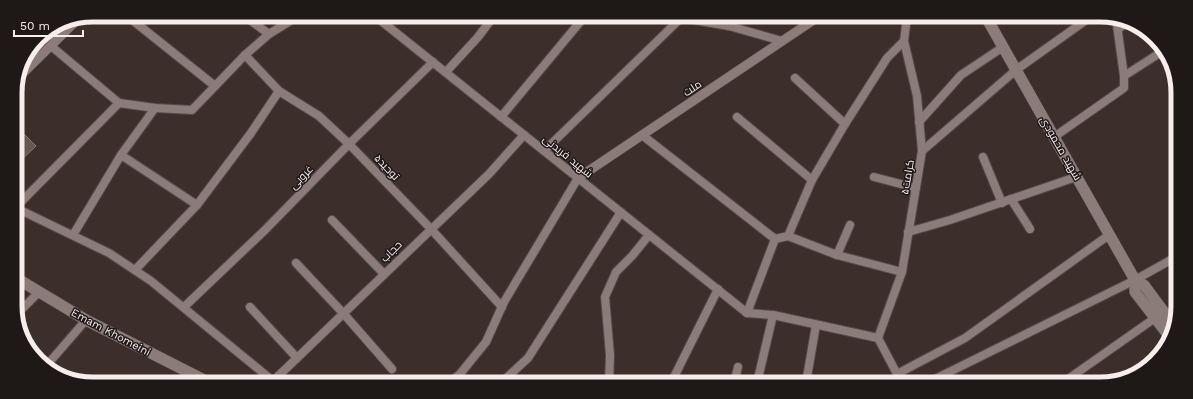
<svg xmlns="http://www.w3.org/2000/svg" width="1193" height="399" viewBox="0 0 1193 399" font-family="'Work Sans',Cairo,sans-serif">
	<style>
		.building { fill: #655754; stroke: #897977 }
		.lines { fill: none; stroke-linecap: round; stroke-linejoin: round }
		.minor-casing { stroke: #554a48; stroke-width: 10 }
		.tertiary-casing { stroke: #554a48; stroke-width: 10 }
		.secondary-casing { stroke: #554a48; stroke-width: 12 }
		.minor { stroke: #8b7b79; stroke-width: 8 }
		.tertiary { stroke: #8b7b79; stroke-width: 9 }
		.secondary { stroke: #8b7b79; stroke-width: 11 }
		.labels { text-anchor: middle; stroke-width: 3; stroke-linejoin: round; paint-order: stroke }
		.street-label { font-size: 11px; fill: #f7eeec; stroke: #1e1817 }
		.rim { fill: none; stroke: #f7eeec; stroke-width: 5 }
	</style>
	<rect width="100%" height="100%" fill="#3b2e2b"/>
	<!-- building -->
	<path class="building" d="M15 125 36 146 16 165Z"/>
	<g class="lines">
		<defs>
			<g id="minor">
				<path d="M126 15 215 86"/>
				<path d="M243 15 269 34"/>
				<path d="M375 16 747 313"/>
				<path d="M677 17 729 26 782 41"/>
				<path d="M1116 18 1124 76"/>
				<path d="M55 26 65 32"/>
				<path d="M729 26 735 17"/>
				<path d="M1118 29 1128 22"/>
				<path d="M51 46 119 103 155 108 192 110 245 55 269 34 298 16"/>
				<path d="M245 55 279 91 319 116 349 144 431 229 502 307"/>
				<path d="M446 72 478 37 494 16"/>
				<path d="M795 78 845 124"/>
				<path d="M501 117 585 16"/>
				<path d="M737 117 812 180"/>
				<path d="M919 122 961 75 1003 47"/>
				<path d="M642 135 775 239"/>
				<path d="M1054 137 1124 88V76L1163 51"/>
				<path d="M544 151 682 17"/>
				<path d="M922 151 1016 70 1089 18"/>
				<path d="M121 155 197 205"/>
				<path d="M983 157 1002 203"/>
				<path d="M874 177 916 188"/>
				<path d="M1011 199 1030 229"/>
				<path d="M16 207 119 103"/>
				<path d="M16 208 109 253 151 281 273 381"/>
				<path d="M332 220 384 274"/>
				<path d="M908 232 950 220 1076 177"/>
				<path d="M73 235 121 155 155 108"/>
				<path d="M788 236 837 255 902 272"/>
				<path d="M837 255 850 225"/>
				<path d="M296 263 343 313 392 369"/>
				<path d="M135 270 197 205 251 133 279 91"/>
				<path d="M184 307 265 230 349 144 433 62"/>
				<path d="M250 307 297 358"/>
				<path d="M747 313 775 239 788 236 812 180 845 124 887 58 904 41"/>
				<path d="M747 313 773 315 878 338 897 374 901 383"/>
				<path d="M16 315 39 292"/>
				<path d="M878 338 902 272 922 151 917 96 904 41 907 17"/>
				<path d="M47 365 86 320"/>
				<path d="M897 374 965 338 1109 235"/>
				<path d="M182 382 186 370"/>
				<path d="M272 382 489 174 524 135"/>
				<path d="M450 382 460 374 486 342 504 302 578 178"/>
				<path d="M502 382 528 358 621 212"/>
				<path d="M609 383 610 355 605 297 616 272 632 256 649 235"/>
				<path d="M671 383 718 289"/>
				<path d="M734 383 738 367"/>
				<path d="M757 383 773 315"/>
				<path d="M806 383 816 325"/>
				<path d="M927 383 1135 280 1176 257"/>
				<path d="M1061 384 1155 318"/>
			</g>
			<g id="tertiary">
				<path d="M17 79 79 18"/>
				<path d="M578 178 818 17"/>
			</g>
			<g id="secondary">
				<path d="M986 17 1135 280"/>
				<path d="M16 278 86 320 208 382"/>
				<path d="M1169 336 1135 292V280L1144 285 1175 327"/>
			</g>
		</defs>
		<!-- minor casing -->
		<use href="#minor" class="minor-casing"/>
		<!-- tertiary casing -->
		<use href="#tertiary" class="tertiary-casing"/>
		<!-- secondary casing -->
		<use href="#secondary" class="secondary-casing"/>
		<!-- minor -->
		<use href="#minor" class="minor"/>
		<!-- tertiary -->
		<use href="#tertiary" class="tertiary"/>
		<!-- secondary -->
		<use href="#secondary" class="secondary"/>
	</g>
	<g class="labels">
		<!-- street labels -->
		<g class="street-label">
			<text transform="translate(692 88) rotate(-34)" y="4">ملت</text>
			<text transform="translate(1061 148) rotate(60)" y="4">شهید محمودی</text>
			<text transform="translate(568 156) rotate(39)" y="4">شهید فریدنی</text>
			<text transform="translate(387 167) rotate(46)" y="4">توحید۵</text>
			<text transform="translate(301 177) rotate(-46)" y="4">غروبی</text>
			<text transform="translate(907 177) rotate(-80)" y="4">کرامت۵</text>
			<text transform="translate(391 251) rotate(-44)" y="4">حجاب</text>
			<text transform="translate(111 332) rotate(28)" y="4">Emam Khomeini</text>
		</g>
	</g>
	<!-- crop -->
	<path d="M0 0H1193V399H0ZM93 22H1100A71 71 0 0 1 1171 93V306A71 71 0 0 1 1100 377H93A71 71 0 0 1 22 306V93A71 71 0 0 1 93 22Z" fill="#1e1817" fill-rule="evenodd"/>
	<path class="rim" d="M93 22H1100A71 71 0 0 1 1171 93V306A71 71 0 0 1 1100 377H93A71 71 0 0 1 22 306V93A71 71 0 0 1 93 22Z"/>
	<!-- scale -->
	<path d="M14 30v6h69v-6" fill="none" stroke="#f7eeec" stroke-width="2"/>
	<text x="20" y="30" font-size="12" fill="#f7eeec" stroke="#1e1817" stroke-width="3" paint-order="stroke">50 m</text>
</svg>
